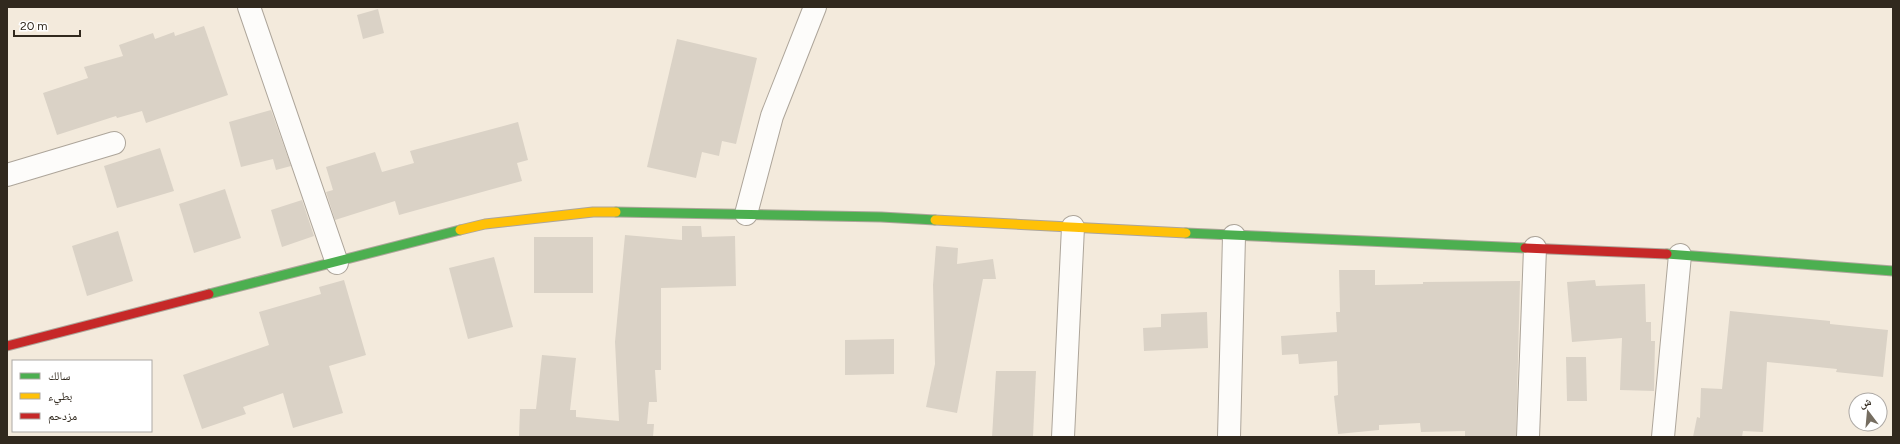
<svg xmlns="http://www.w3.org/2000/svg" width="1900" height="444" viewBox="0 0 1900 444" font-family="Figtree,'Noto Naskh Arabic',sans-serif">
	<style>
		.building { fill: #dad2c6 }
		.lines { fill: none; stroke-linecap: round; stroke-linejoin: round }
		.street-casing { stroke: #ada59a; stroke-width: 24 }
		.fast-casing { stroke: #ada59a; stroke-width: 11 }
		.slow-casing { stroke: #ada59a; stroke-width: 11 }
		.jam-casing { stroke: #ada59a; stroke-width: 11 }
		.street { stroke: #fdfcfa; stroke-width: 22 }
		.fast { stroke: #4caf50; stroke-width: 9 }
		.slow { stroke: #ffc107; stroke-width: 9 }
		.jam { stroke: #c62828; stroke-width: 9 }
	</style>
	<rect width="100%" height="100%" fill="#f3eadc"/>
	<!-- building -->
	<g class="building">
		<path d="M378 9 384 33 363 39 357 15Z"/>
		<path d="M204 26 228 95 146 123 142 111 117 118 116 116 57 135 43 93 88 78 84 67 123 56 119 45 153 33 155 39 174 32 175 36Z"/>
		<path d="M677 39 757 58 736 144 722 141 719 156 702 152 696 178 647 167Z"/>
		<path d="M271 110 291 166 276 170 273 159 241 167 229 122Z"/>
		<path d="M518 122 528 160 517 163 522 181 399 215 395 201 335 220 326 192 333 190 326 167 375 152 382 172 414 163 410 151Z"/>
		<path d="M160 148 174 191 117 208 104 166Z"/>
		<path d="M225 189 241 238 194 253 179 204Z"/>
		<path d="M302 200 314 236 282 247 271 210Z"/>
		<path d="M682 226H701L702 237 735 236 736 286 661 288V370H655L657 402H649L647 424H654L653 437H519L520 409H536L542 355 576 358 570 410H576V417L619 421 615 342 625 235 682 240Z"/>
		<path d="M118 231 133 281 87 296 72 246Z"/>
		<rect x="534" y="237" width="59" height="56"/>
		<path d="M936 246 958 248 957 264 993 259 996 279H983L957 413 926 407 935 364 933 285Z"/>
		<path d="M494 257 513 327 468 339 449 268Z"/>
		<path d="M1339 270H1375V285L1423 284V282L1520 281 1516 437 1465 436V431L1421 432 1420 423 1379 425V430L1338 434 1334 396 1338 395 1337 361 1299 364 1298 354 1282 355 1281 336 1337 332 1336 312H1340Z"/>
		<path d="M344 280 366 355 329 366 343 413 293 428 283 393 243 407 246 414 202 429 183 375 269 345 259 312 321 294 319 287Z"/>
		<path d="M1595 280 1596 286 1645 284 1646 322H1651V341H1655L1654 391 1620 390 1622 338 1572 342 1567 282Z"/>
		<path d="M1730 311 1830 321V324L1888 330 1883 377 1836 372 1837 369 1767 362 1763 432 1743 431 1742 437H1693L1697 417 1700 418 1701 388 1722 389Z"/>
		<path d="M1207 312 1208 348 1144 351 1143 328 1161 327V314Z"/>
		<path d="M894 339V374L845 375V340Z"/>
		<path d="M1566 357H1586L1587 401H1567Z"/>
		<path d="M996 371H1036L1033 437H992Z"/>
	</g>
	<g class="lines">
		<defs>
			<g id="street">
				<path d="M249 7 337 263"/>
				<path d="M7 175 114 143"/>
				<path d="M746 214 772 116 815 7"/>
				<path d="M1063 437 1073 227"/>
				<path d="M1229 437 1234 236"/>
				<path d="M1528 437 1535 248"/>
				<path d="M1663 437 1680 255"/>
			</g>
			<g id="fast">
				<path d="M616 212 881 217 935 220"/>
				<path d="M1186 233 1525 248"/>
				<path d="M1667 254 1893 271"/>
				<path d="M209 294 460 230"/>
			</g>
			<g id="slow">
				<path d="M935 220 1186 233"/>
				<path d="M460 230 485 224 593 212H616"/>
			</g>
			<g id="jam">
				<path d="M1525 248 1667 254"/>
				<path d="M7 346 209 294"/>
			</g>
		</defs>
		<!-- street casing -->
		<use href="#street" class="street-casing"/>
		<!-- fast casing -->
		<use href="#fast" class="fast-casing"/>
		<!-- slow casing -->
		<use href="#slow" class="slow-casing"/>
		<!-- jam casing -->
		<use href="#jam" class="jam-casing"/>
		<!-- street -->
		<use href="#street" class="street"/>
		<!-- fast -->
		<use href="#fast" class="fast"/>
		<!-- slow -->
		<use href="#slow" class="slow"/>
		<!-- jam -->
		<use href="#jam" class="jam"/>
	</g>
	<!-- border -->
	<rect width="1900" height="444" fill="none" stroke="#31291e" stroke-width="16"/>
	<!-- legend -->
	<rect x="12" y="360" width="140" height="72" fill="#ffffff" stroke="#ada9a5"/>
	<rect x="20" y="373" width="20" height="6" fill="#4caf50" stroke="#ada9a5"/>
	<text x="48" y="380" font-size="12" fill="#31291e">سالك</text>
	<rect x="20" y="393" width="20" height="6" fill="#ffc107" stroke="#ada9a5"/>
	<text x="48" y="400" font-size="12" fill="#31291e">بطيء</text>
	<rect x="20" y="413" width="20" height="6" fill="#c62828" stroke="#ada9a5"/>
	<text x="48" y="420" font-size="12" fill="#31291e">مزدحم</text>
	<!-- north arrow -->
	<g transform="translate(1868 412) rotate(344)"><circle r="19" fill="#ffffff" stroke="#ada9a5"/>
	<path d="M0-3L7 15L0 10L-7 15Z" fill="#756d60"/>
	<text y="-6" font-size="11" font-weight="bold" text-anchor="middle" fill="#31291e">ش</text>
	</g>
	<!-- scale -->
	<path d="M14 30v6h66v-6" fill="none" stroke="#31291e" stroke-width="2"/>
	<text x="20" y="30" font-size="12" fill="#31291e" stroke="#ffffff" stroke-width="3" paint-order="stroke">20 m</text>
</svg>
